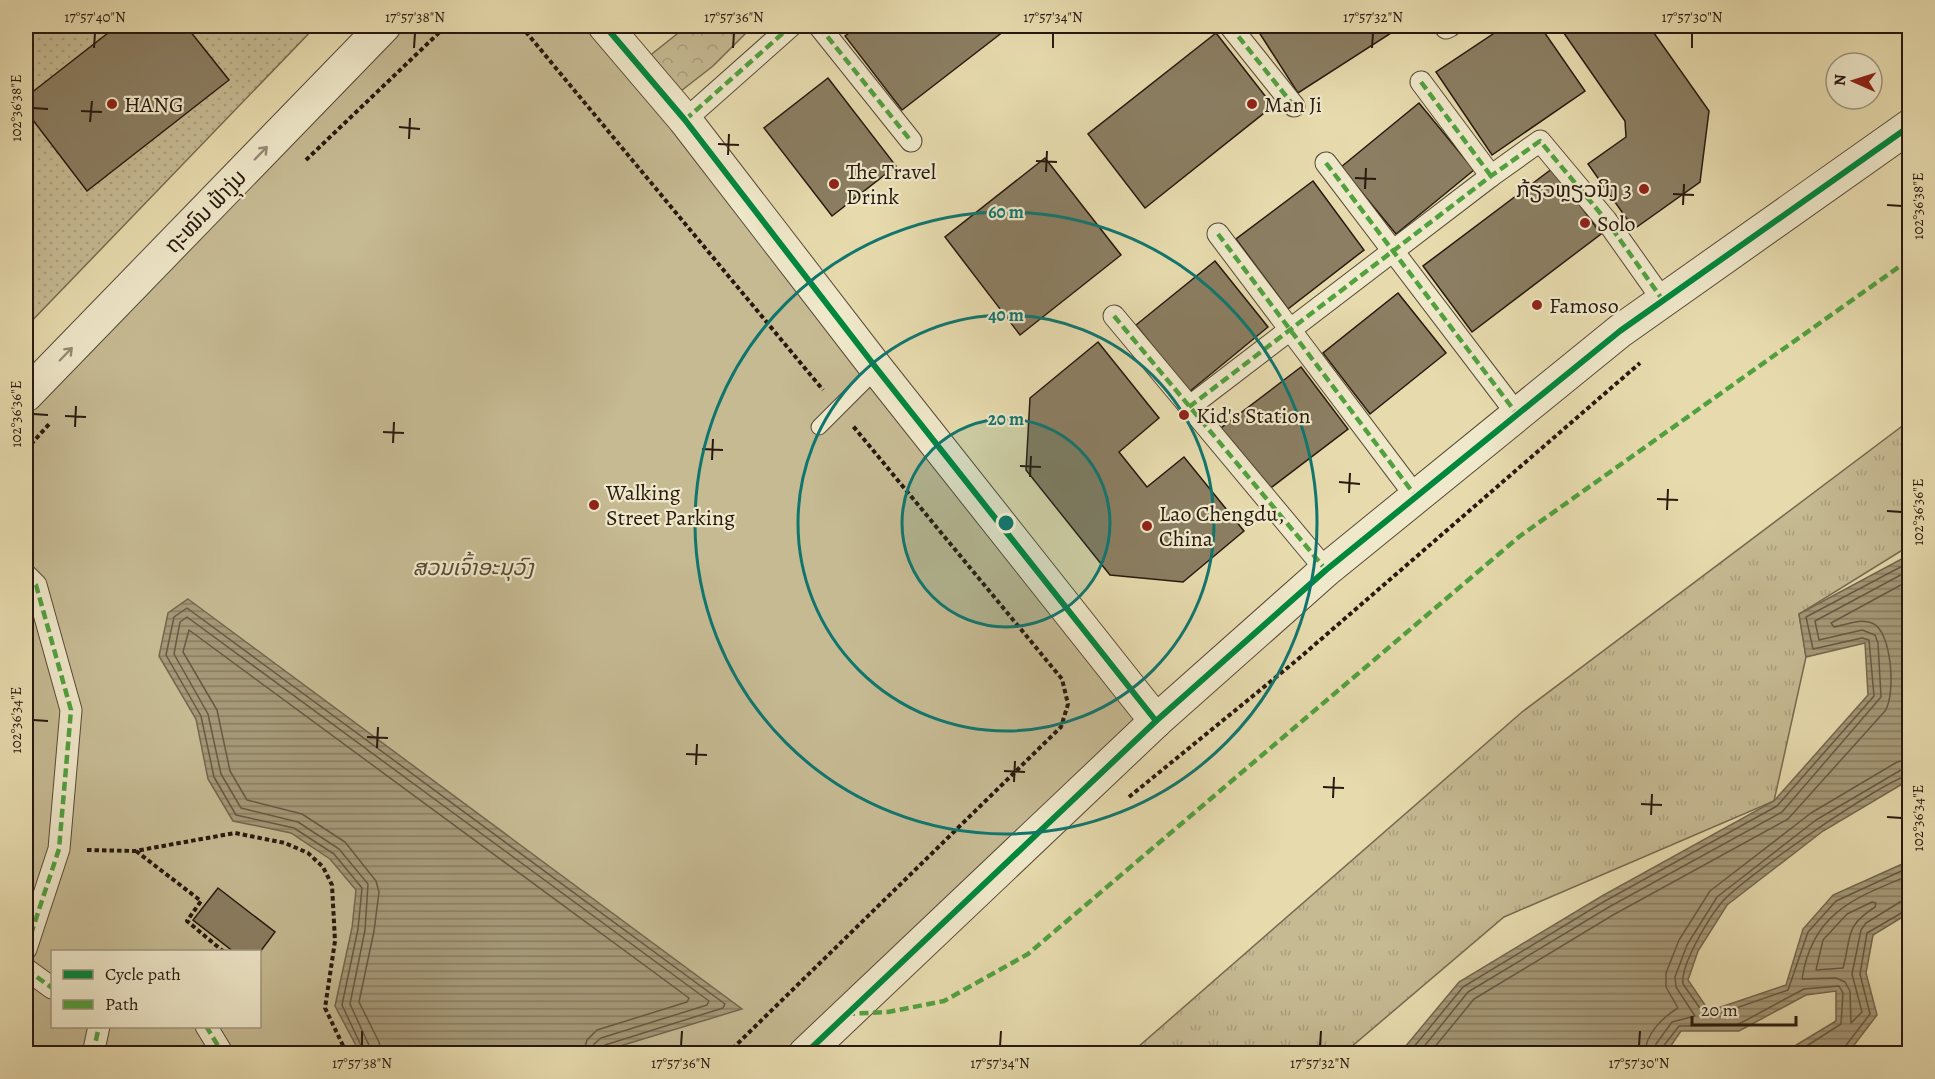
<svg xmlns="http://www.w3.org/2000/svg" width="1935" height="1079" viewBox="0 0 1935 1079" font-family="Alegreya,'Noto Sans Lao',serif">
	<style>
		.grass { fill: url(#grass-tufts); stroke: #766a51; stroke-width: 1.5 }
		.forest { fill: url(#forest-crowns); stroke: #766a51; stroke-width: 1.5 }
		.park { fill: #c6ba93; stroke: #766a51; stroke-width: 1.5; fill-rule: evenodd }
		.garden { fill: url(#garden-dots); stroke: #766a51; stroke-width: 1.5 }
		.water { fill: url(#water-rules); stroke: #73664e; stroke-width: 1.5 }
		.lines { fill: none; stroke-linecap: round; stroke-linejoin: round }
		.shore { stroke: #665944; stroke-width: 1.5 }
		.building { fill: #8b7e62; stroke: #27190f; stroke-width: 1.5 }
		.service-casing { stroke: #574a37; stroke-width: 17 }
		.pedestrian-casing { stroke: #574a37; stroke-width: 23 }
		.tertiary-casing { stroke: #574a37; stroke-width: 35 }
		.path { stroke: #27190f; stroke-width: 4; stroke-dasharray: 4.5 3; stroke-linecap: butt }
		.service { stroke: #efe8ca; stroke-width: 15 }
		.pedestrian { stroke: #efe8ca; stroke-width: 21 }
		.tertiary { stroke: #efe8ca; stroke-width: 33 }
		.quiet { stroke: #51a13f; stroke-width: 4.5; stroke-dasharray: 9 4.5; stroke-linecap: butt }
		.cycleway-casing { stroke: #efe8ca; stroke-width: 10 }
		.cycleway { stroke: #00873e; stroke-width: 6 }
		.oneway { stroke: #958b76 }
		.ticks { fill: none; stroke: #27190f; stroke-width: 2 }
		.ring { fill: none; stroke: #0f766e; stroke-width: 3 }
		.poi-dot { fill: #8f2418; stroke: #efe8ca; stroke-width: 2 }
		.labels { text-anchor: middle; stroke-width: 4.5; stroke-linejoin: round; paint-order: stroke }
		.poi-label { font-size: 22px; fill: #27190f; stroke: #efe8ca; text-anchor: start }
		.street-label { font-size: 22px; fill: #27190f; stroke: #efe8ca }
		.park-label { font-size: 22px; font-style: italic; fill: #574937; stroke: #efe8ca }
		.centre { fill: #0f766e; stroke: #efe8ca; stroke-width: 3 }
		.ring-label { font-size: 18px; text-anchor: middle; font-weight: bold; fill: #0f766e; stroke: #efe8ca; stroke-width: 4.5; stroke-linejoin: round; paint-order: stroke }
		.neatline { fill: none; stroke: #27190f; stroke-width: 2 }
		.ticks-label { font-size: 15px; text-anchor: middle; fill: #27190f }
	</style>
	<defs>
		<pattern id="grass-tufts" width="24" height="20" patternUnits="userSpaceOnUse" patternTransform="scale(1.5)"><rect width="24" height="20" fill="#c6ba93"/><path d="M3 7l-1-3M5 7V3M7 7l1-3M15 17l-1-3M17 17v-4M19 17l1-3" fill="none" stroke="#aa9f7e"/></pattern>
		<pattern id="forest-crowns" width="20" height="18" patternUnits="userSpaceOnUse" patternTransform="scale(1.5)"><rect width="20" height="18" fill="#c6ba93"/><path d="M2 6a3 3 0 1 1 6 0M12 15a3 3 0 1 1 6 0" fill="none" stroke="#aa9f7e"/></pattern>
		<pattern id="garden-dots" width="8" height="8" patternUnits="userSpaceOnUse" patternTransform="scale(1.5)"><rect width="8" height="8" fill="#c6ba93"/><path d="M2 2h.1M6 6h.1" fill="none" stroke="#aa9f7e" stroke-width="1.8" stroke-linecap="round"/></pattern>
		<pattern id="water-rules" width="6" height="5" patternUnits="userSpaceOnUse" patternTransform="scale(1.5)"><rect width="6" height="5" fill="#a69978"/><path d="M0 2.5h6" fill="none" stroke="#877c61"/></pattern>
	</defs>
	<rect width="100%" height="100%" fill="#e7dbae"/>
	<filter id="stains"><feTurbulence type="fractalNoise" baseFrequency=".00333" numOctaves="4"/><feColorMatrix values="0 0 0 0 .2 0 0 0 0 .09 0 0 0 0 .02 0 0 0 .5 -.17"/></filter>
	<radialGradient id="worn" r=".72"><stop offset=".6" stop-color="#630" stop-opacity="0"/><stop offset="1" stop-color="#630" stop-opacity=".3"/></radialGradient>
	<!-- grass -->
	<path class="grass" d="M1909 421V546L1799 614 1806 657 1774 801 1504 917 1344 1053 1130 1054 1522 712Z"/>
	<!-- forest -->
	<path class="forest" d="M687 26H753L713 66 668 101 638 65Z"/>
	<!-- park -->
	<path class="park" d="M384 26H605L1156 721 805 1053H26V395ZM52 952H260V1026H52Z"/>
	<!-- garden -->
	<path class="garden" d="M26 26H316L26 327Z"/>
	<!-- water -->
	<g class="water">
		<path d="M1909 555V780L1823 831 1727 905 1698 951 1688 980 1709 1011 1786 985 1803 929 1833 895 1909 861V913L1873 935 1866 973 1877 1015 1848 1053H1783L1836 1021V991L1806 995 1739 1031H1681L1666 1053H1400L1459 982 1602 896 1774 801 1868 695 1865 643 1806 657 1799 614Z"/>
		<path d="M188 599 742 1009 597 1053H360L335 1006 352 928 356 890 330 859 291 833 233 821 208 779 196 719 159 656 168 613Z"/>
	</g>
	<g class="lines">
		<!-- shore -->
		<g class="shore">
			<path d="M1910 775C1886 778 1740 880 1722 902 1710 916 1680 965 1683 984L1704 1014 1710 1017 1788 990 1808 932 1836 901 1910 867"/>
			<path d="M1910 875C1854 898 1812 913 1802 979L1836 978 1845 982 1850 991 1851 1023 1862 1012 1852 974 1861 930 1866 923 1900 902 1910 900"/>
			<path d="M1872 902 1876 903 1875 907C1844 927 1852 935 1843 968L1816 970 1823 940 1847 914Z"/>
			<path d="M365 1054 342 1005 358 929 362 888 334 854 294 828 236 815 214 777 201 716 166 655 174 617 187 608 725 1004 723 1008 605 1045 600 1054"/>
			<path d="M373 1054 350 1004 365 930 368 884 339 849 298 822 241 808 221 774 208 714 174 654 180 622 187 617 709 1001 707 1005 601 1038 594 1044 592 1054"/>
			<path d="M382 1054 379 1042 359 1002 374 931 379 892 376 881 345 842 302 814 247 800 230 771 217 710 183 652 189 630 689 998 687 1002 597 1030 587 1040 583 1054"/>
			<path d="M1408 1054 1463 987 1605 901 1777 806 1874 696 1869 640 1862 638 1813 649 1806 617 1910 562"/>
			<path d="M1418 1054 1468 992 1609 907 1782 812 1881 697 1878 643 1875 635 1862 630 1819 640 1815 621 1910 570"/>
			<path d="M1429 1054 1474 999 1613 915 1788 819 1885 711C1896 695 1892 630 1872 623 1860 618 1846 625 1834 627L1831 623 1910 580"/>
			<path d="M1645 1054C1645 1034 1663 1017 1678 1008L1666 987V973L1679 940 1710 891 1811 813 1897 762 1910 759"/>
			<path d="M1654 1054 1656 1044 1672 1022 1695 1016 1676 987 1675 977 1687 945 1717 897 1816 820 1901 770 1910 768"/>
			<path d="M1661 1054 1662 1048 1679 1026 1737 1025 1804 989 1839 986 1843 993 1841 1024 1794 1054"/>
			<path d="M1843 1054 1844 1048 1870 1014 1860 974 1867 933 1910 908"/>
		</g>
	</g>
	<!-- building -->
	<g class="building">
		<path d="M117 26H186L229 80 87 191 26 111V97Z"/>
		<path d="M859 26H1006L1008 28 902 110 845 36Z"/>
		<path d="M1255 26H1402L1298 93Z"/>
		<path d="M1505 26H1540L1585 91 1492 155 1436 72Z"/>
		<path d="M1559 26H1649L1709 111 1700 182 1634 229 1588 164 1626 137 1625 121Z"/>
		<path d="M1216 33 1273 106 1145 208 1088 134Z"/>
		<path d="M828 78 896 166 832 216 764 128Z"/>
		<path d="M1419 103 1474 170 1396 234 1341 167Z"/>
		<path d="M1045 158 1121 255 1020 335 945 237Z"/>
		<path d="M1553 168 1601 234 1472 332 1423 266Z"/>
		<path d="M1313 181 1364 250 1288 309 1236 239Z"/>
		<path d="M1215 261 1268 327 1189 392 1136 325Z"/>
		<path d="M1398 293 1446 353 1370 414 1323 353Z"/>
		<path d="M1098 342 1159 418 1119 452 1147 487 1184 457 1244 531 1183 582 1110 575 1026 470 1030 398Z"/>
		<path d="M1301 367 1348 429 1268 490 1221 428Z"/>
		<path d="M218 888 275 932 260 952H234L193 920Z"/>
	</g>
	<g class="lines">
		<defs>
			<path id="service" d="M819 427 877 369"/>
			<g id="pedestrian">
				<path d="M819 26 911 141"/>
				<path d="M1230 26 1294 106"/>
				<path d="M1446 28 1450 26"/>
				<path d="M1421 82 1491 176"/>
				<path d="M685 120 791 26"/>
				<path d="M1326 163 1517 414"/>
				<path d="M1218 234 1417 498"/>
				<path d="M1114 316 1326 570"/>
				<path d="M1189 407 1491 176 1540 141 1606 220 1662 299"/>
				<path d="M26 575 36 585 71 710 59 849 26 949"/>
				<path d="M26 969 52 988"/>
				<path d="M206 1026 223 1054"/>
				<path d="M93 1054 99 1026"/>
			</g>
			<g id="tertiary">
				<path d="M605 26 685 120 877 369 1156 721"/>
				<path d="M26 395 384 26"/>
				<path d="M805 1054 1156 721 1326 570 1620 331 1910 126"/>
			</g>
		</defs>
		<!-- service casing -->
		<use href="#service" class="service-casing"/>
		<!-- pedestrian casing -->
		<use href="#pedestrian" class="pedestrian-casing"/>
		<!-- tertiary casing -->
		<use href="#tertiary" class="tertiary-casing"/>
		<!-- path -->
		<g class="path">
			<path d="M521 26 823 390"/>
			<path d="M306 160 446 26"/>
			<path d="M26 450 50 423"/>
			<path d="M1129 797 1297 660 1640 363"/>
			<path d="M87 850 135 851 235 833 285 843 308 853 323 867 332 885 335 941 325 1008 347 1054"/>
			<path d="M136 851 201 901 187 921 224 952"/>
			<path d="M727 1054 1061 727 1068 704 1062 679 853 426"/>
		</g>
		<!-- service -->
		<use href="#service" class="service"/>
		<!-- pedestrian -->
		<use href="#pedestrian" class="pedestrian"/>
		<!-- tertiary -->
		<use href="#tertiary" class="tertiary"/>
		<!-- quiet -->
		<g class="quiet">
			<path d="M819 26 911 141"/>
			<path d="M1230 26 1294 106"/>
			<path d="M1446 28 1450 26"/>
			<path d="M1421 82 1491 176"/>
			<path d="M685 120 791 26"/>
			<path d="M1326 163 1517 414"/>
			<path d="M1218 234 1417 498"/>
			<path d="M1114 316 1326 570"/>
			<path d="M1189 407 1491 176 1540 141 1606 220 1662 299"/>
			<path d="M26 575 36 585 71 710 59 849 26 949"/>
			<path d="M26 969 52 988"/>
			<path d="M846 1014 888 1012 944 1001 1028 954 1520 536 1910 259"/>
			<path d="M206 1026 223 1054"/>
			<path d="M93 1054 99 1026"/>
		</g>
		<defs>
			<g id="cycleway">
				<path d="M605 26 685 120 877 369 1156 721"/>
				<path d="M805 1054 1156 721 1326 570 1620 331 1910 126"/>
			</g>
		</defs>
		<!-- cycleway casing -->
		<use href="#cycleway" class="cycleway-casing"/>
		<!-- cycleway -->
		<use href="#cycleway" class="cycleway"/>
	</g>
	<!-- one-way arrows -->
	<defs><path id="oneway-shaft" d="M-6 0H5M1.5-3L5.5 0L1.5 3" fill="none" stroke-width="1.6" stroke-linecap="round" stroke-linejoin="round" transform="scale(1.5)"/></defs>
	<g class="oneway">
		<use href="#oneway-shaft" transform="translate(261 153) rotate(-46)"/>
		<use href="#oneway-shaft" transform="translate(66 354) rotate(-46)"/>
	</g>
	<!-- ticks -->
	<path class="ticks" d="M94 48 95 33M414 48 415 33M733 48 734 33M1053 48V33M1372 48 1373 33M1692 48V33M33 108 48 109M81 111 102 112M90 122 92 101M399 127 420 129M409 139 410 118M718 144 739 145M728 155 729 134M1036 161 1057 162M1046 172 1047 151M1355 178 1376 179M1365 189 1366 168M1673 194 1694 195M1683 205 1684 184M1887 205 1902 206M33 414 48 415M65 416 86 417M75 427 76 406M383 432 404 433M393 443 394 422M702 449 723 450M712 460 713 439M1020 466 1041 467M1030 477 1031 456M1339 482 1360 484M1349 493 1350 473M1657 499 1678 500M1667 510 1668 489M1887 511 1902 512M33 720 48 721M367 737 388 738M377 748 378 727M686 754 707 755M696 765 697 744M1004 771 1025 772M1014 782 1015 761M1323 787 1344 788M1333 798 1334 777M1641 804 1662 805M1651 815 1652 794M1887 817 1902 818M362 1046V1031M681 1046 682 1031M1000 1046 1001 1031M1320 1046 1321 1031M1639 1046 1640 1031"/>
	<!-- distance rings -->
	<circle cx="1006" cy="523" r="104" fill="#0f766e" fill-opacity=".12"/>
	<g class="ring">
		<circle cx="1006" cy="523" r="104"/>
		<circle cx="1006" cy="523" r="208"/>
		<circle cx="1006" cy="523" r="311"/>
	</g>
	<!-- markers -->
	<g class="poi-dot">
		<circle cx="112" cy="104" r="6"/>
		<circle cx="1252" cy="104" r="6"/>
		<circle cx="834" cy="184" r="6"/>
		<circle cx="1644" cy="189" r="6"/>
		<circle cx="1585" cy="223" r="6"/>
		<circle cx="1537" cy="305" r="6"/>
		<circle cx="1184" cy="415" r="6"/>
		<circle cx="594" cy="505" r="6"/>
		<circle cx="1147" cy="526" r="6"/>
	</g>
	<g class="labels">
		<!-- poi labels -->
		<g class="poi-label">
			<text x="124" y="112">HANG</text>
			<text x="1264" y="112">Man Ji</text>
			<text x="846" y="179">The Travel<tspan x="846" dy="25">Drink</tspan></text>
			<text x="1632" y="197" text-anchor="end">ກ້ຽວຫຼຽວນິງ 3</text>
			<text x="1597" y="231">Solo</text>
			<text x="1549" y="313">Famoso</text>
			<text x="1196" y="423">Kid's Station</text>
			<text x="606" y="500">Walking<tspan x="606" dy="25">Street Parking</tspan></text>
			<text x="1159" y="521">Lao Chengdu,<tspan x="1159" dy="25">China</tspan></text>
		</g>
		<!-- street labels -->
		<g class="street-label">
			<text transform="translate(205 211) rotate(-46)" y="8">ຖະໝົນ ຟ້າງຸ່ມ</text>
		</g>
		<!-- park labels -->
		<g class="park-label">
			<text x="473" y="575">ສວນເຈົ້າອະນຸວົງ</text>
		</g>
	</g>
	<circle cx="1006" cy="523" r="9" class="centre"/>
	<g class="ring-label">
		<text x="1006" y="218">60 m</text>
		<text x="1006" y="321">40 m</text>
		<text x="1006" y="425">20 m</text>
	</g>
	<!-- margin -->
	<rect width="1935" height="1079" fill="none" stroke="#e7dbae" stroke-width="66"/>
	<!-- legend -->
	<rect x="51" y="950" width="210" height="78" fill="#efe8ca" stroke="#9f957f" stroke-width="1.5"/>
	<rect x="63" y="970" width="30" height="9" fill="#00873e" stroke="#9f957f" stroke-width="1.5"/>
	<text x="105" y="980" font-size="18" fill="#27190f">Cycle path</text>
	<rect x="63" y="1000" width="30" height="9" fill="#51a13f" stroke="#9f957f" stroke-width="1.5"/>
	<text x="105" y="1010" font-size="18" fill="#27190f">Path</text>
	<!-- north arrow -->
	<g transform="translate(1854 81) rotate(273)"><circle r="28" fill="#efe8ca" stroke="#9f957f" stroke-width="1.5"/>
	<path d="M0-4.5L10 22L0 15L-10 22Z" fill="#8f2418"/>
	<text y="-9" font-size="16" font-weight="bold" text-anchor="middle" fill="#27190f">N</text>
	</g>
	<!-- scale -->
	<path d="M1692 1016v9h104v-9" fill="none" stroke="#27190f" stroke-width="3"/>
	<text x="1701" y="1016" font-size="18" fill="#27190f" stroke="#efe8ca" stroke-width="4.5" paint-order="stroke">20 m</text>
	<rect x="33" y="33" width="1869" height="1013" class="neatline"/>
	<g class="ticks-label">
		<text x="95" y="22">17°57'40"N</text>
		<text x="415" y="22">17°57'38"N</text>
		<text x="734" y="22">17°57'36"N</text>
		<text x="1053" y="22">17°57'34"N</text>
		<text x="1373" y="22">17°57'32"N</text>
		<text x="1692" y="22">17°57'30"N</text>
		<text transform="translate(16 108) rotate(-90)" y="5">102°36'38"E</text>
		<text transform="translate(1918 206) rotate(-90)" y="5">102°36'38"E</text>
		<text transform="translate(16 414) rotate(-90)" y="5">102°36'36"E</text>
		<text transform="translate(1918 512) rotate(-90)" y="5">102°36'36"E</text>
		<text transform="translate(16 720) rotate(-90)" y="5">102°36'34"E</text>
		<text transform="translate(1918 818) rotate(-90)" y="5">102°36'34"E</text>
		<text x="362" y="1068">17°57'38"N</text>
		<text x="681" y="1068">17°57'36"N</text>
		<text x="1000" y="1068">17°57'34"N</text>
		<text x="1320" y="1068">17°57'32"N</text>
		<text x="1639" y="1068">17°57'30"N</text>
	</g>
	<rect width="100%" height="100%" filter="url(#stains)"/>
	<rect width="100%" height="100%" fill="url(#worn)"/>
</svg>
